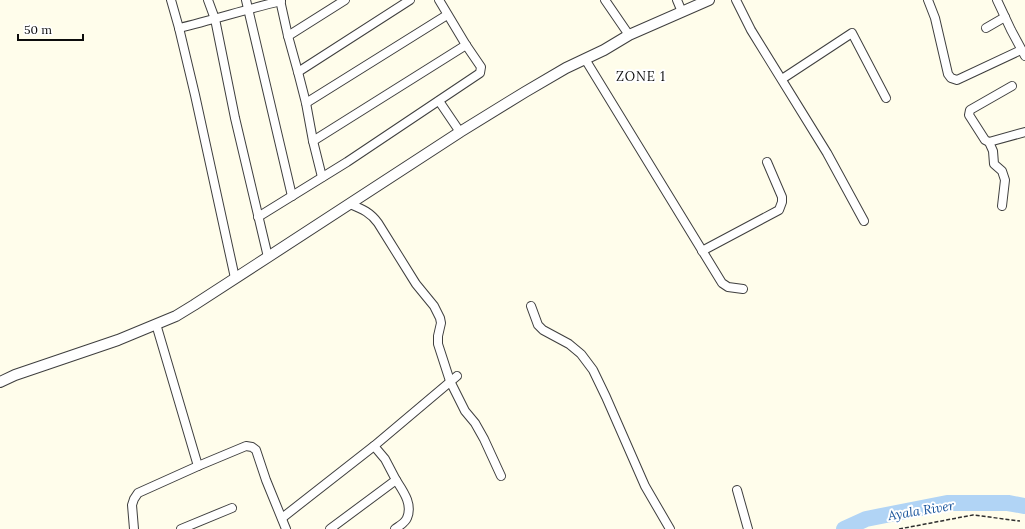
<svg xmlns="http://www.w3.org/2000/svg" width="1025" height="529" viewBox="0 0 1025 529" font-family="Lora,serif">
	<style>
		.lines { fill: none; stroke-linecap: round; stroke-linejoin: round }
		.river { stroke: #b1d4f5; stroke-width: 16 }
		.minor-casing { stroke: #3f3f3f; stroke-width: 10 }
		.tertiary-casing { stroke: #3f3f3f; stroke-width: 12 }
		.path { stroke: #2e2e2e; stroke-width: 1.5; stroke-dasharray: 4 2; stroke-linecap: butt }
		.minor { stroke: #fff; stroke-width: 8 }
		.tertiary { stroke: #fff; stroke-width: 10 }
		.labels { text-anchor: middle; stroke-width: 4; stroke-linejoin: round; paint-order: stroke }
		.neighbourhood-label { font-size: 13px; letter-spacing: 1px; fill: #0c0c0c; stroke: #fff }
		.water-label { font-size: 13px; font-style: italic; fill: #18539b; stroke: #fff }
	</style>
	<rect width="100%" height="100%" fill="#fffdeb"/>
	<g class="lines">
		<!-- river -->
		<path class="river" d="M844 529 866 519 947 503H1008L1025 506"/>
		<defs>
			<g id="minor">
				<path d="M171 0 179 28 195 95 235 278"/>
				<path d="M208 0 215 19 235 118 268 257"/>
				<path d="M246 0 292 196"/>
				<path d="M280 0 288 36 298 72 306 103 313 141 322 177"/>
				<path d="M605 0 629 35"/>
				<path d="M677 0 682 12"/>
				<path d="M736 0 751 30 827 153 864 221"/>
				<path d="M928 0 935 18 948 74 951 78 957 80 1021 50"/>
				<path d="M997 0 1011 30 1025 56"/>
				<path d="M179 28C213 20 247 9 281 1"/>
				<path d="M986 28 1005 17"/>
				<path d="M288 36 345 0"/>
				<path d="M585 59 722 283 728 287 743 289"/>
				<path d="M298 72 410 0"/>
				<path d="M782 79 852 33 886 98"/>
				<path d="M439 101 460 132"/>
				<path d="M306 103 447 15"/>
				<path d="M313 141 466 45"/>
				<path d="M989 142 1025 132"/>
				<path d="M350 204C362 209 370 212 378 223L416 284 434 306 440 318 441 323 438 336V344L450 381 465 411 475 423 484 439 501 476"/>
				<path d="M1002 206 1005 180 1002 171 994 164 993 151 989 142 985 140 969 115 970 110 1012 86"/>
				<path d="M258 217 347 162 480 73 481 67 466 45 439 0"/>
				<path d="M702 251 779 210 782 202V197L767 162"/>
				<path d="M531 306 538 325 543 330 569 344 581 354 593 370 606 397 645 486 670 529"/>
				<path d="M156 324 198 466"/>
				<path d="M737 490 748 529"/>
				<path d="M282 518 374 446 457 376"/>
				<path d="M134 529 132 505 134 499 138 493 198 466 246 446 252 447 256 450 266 480 286 529"/>
				<path d="M181 529 232 508"/>
				<path d="M330 529 396 480 385 459 374 446"/>
				<path d="M395 529C399 526 405 523 407 518 413 504 403 491 396 480"/>
			</g>
			<path id="tertiary" d="M0 382 15 375 118 340 176 316 194 305 268 257 460 132 525 92 566 68 604 50 629 35 709 0"/>
		</defs>
		<!-- minor casing -->
		<use href="#minor" class="minor-casing"/>
		<!-- tertiary casing -->
		<use href="#tertiary" class="tertiary-casing"/>
		<!-- path -->
		<path class="path" d="M899 529 973 515 1020 521"/>
		<!-- minor -->
		<use href="#minor" class="minor"/>
		<!-- tertiary -->
		<use href="#tertiary" class="tertiary"/>
	</g>
	<g class="labels">
		<!-- neighbourhood labels -->
		<g class="neighbourhood-label">
			<text x="641" y="81">ZONE 1</text>
		</g>
		<!-- water labels -->
		<g class="water-label">
			<text transform="translate(921 510) rotate(-9)" y="5">Ayala River</text>
		</g>
	</g>
	<!-- scale -->
	<path d="M18 34v6h65v-6" fill="none" stroke="#0c0c0c" stroke-width="2"/>
	<text x="24" y="34" font-size="12" fill="#0c0c0c" stroke="#ffffff" stroke-width="3" paint-order="stroke">50 m</text>
</svg>
